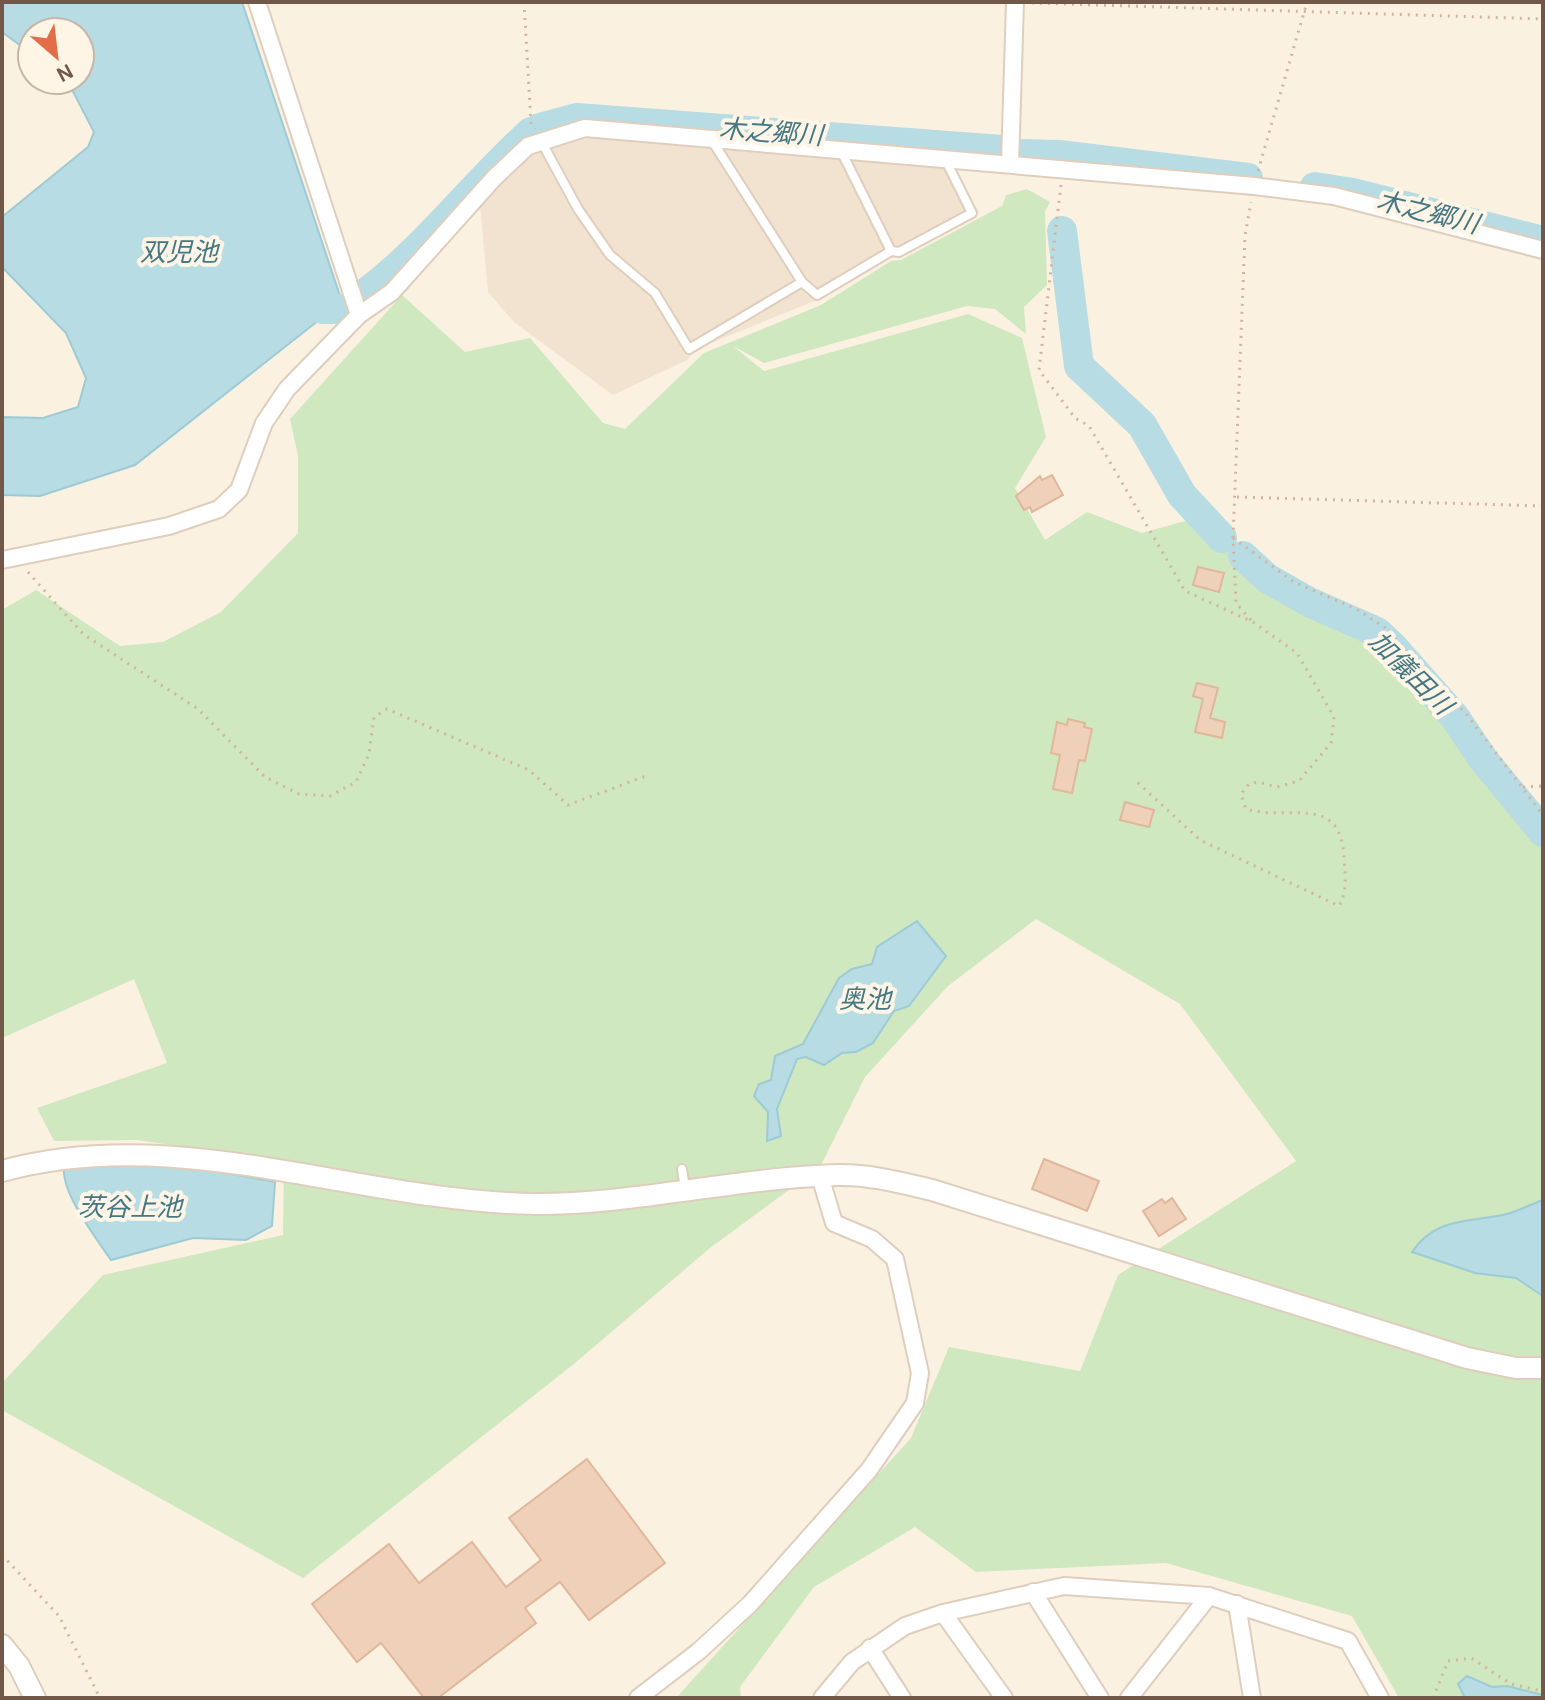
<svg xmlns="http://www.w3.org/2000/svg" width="1545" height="1700" viewBox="0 0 1545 1700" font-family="Karla,'Noto Sans JP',sans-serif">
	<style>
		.residential { fill: #f2e3d0 }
		.green { fill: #cfe8c0 }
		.water { fill: #b7dce3; stroke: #9dcbd5; stroke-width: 2 }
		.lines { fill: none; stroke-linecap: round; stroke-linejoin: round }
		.river { stroke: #b7dce3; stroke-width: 30 }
		.building { fill: #efd0b9; stroke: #e1b79b; stroke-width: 2 }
		.service-casing { stroke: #dfcebd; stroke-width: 12 }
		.minor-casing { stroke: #dfcebd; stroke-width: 20 }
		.tertiary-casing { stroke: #dfcebd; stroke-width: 24 }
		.path { stroke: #d4b39d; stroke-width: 3; stroke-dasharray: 2 6; stroke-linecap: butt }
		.service { stroke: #fff; stroke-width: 8 }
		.minor { stroke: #fff; stroke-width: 16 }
		.tertiary { stroke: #fff; stroke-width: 20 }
		.labels { text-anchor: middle; stroke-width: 8; stroke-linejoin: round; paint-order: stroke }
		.water-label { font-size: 26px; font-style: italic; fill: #447884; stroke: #fef5e6 }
	</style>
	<rect width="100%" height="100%" fill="#fbf1e1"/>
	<!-- residential -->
	<path class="residential" d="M580 135 951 165 975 214 892 254 817 300 721 339 696 350 687 360 613 395 514 322 488 292 480 205 514 166 539 146Z"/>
	<!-- green -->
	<path class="green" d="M1027 189 1050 202 1045 212 1047 285 1024 307 1026 334 995 309 967 306 764 363 733 346 764 371 968 314 1022 338 1046 437 1015 488 1045 540 1087 512 1142 533 1192 519 1295 602 1361 636 1424 693 1543 850V1698H1399L1352 1616 1166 1563 976 1572 915 1527 814 1587 740 1687 741 1698H676L911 1438 949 1347 1080 1371 1118 1275 1296 1161 1180 1004 1036 919 948 986 865 1077 820 1167 710 1248 575 1363 303 1578 2 1410V1383L103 1275 283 1235 284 1163 138 1140 54 1141 37 1108 167 1063 134 979 2 1038V610L36 590 120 646 163 642 221 612 298 533V456L290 419 402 295 465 352 530 338 603 423 625 429 704 353 821 305 891 261 901 260 1002 206 1006 195Z"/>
	<!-- water -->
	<g class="water">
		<path d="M2 2H242L342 302 135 465 40 496 2 495V417L43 418 78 407 86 378 66 333 2 267V217L88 147 94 132 67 80H80V32H32V54L2 32Z"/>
		<path d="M917 921 946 956 909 1006 894 1011 873 1043 856 1052 842 1053 824 1065 806 1057 797 1059 777 1109 781 1136 767 1141 768 1112 754 1096 759 1084 771 1080 775 1056 803 1044 839 978 852 969 872 964 877 947Z"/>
		<path d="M117 1162 183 1165 275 1182 272 1226 246 1240 193 1238 111 1260C96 1238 61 1193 64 1167Z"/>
		<path d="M1543 1200V1296L1516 1278 1475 1273 1412 1252C1436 1216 1470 1223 1507 1214 1519 1211 1531 1204 1543 1200Z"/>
		<path d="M1467 1676 1492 1687 1507 1686 1543 1695V1698H1465L1458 1684Z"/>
	</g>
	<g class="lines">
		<!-- river -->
		<g class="river">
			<path d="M540 128 577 118 1002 150"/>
			<path d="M1019 154 1059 155 1248 178"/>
			<path d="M1315 187 1353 193 1543 241"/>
			<path d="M1062 231 1079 366 1142 425 1182 495 1222 538"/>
			<path d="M367 292C429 245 474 183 531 132"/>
			<path d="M322 309H341"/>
			<path d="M1243 556 1267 578 1309 602 1377 632 1393 647 1454 716 1483 759 1543 832"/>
		</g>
	</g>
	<!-- building -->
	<g class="building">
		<path d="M1052 475 1063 495 1032 512 1030 507 1024 510 1016 496 1040 476 1042 480Z"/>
		<path d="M1198 567 1224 573 1219 592 1193 585Z"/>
		<path d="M1197 683 1218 688 1210 718 1225 722 1222 738 1195 732 1203 699 1193 696Z"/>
		<path d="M1068 719 1085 723 1084 727 1092 729 1085 761 1079 760 1072 793 1053 789 1060 755 1051 753 1057 722 1067 725Z"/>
		<path d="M1125 802 1154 810 1149 827 1120 820Z"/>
		<path d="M1044 1159 1099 1181 1087 1211 1032 1189Z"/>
		<path d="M1172 1198 1186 1219 1159 1236 1143 1211 1162 1199 1165 1203Z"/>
		<path d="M587 1459 665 1563 589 1620 560 1582 525 1608 536 1623 438 1698H424L381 1643 357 1662 312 1604 389 1544 419 1583 472 1542 506 1587 541 1560 509 1518Z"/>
	</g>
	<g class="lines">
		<defs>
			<g id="service">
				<path d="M711 139 802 282"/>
				<path d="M541 141 578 209 610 255 655 293 689 349 802 282 817 295 891 251 840 149"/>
				<path d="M891 251 899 252 972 213 945 159"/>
				<path d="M682 1169 685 1189"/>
			</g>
			<g id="minor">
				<path d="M257 2 359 315"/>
				<path d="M1010 164 1015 2"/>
				<path d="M2 560 169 526 219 509 239 490 264 423 287 389 359 315 392 292 494 178 528 146 585 128 1254 186 1334 196 1543 250"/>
				<path d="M1033 1592 1100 1698"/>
				<path d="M1237 1604 1252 1698"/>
				<path d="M943 1613 1004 1698"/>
				<path d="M870 1648 902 1698"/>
				<path d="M638 1698 699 1651 750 1604 869 1470 915 1403 920 1373 895 1259 872 1239 834 1223 820 1176"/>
				<path d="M822 1698 852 1662 905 1626 943 1613 1064 1586 1209 1596 1348 1641 1380 1698"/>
				<path d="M1129 1698 1209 1596"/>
			</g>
			<g id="tertiary">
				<path d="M2 1171C179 1122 358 1202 536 1204 636 1204 736 1178 837 1175 869 1174 902 1183 932 1190L1467 1358 1516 1368H1543"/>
				<path d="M2 1645 19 1666 35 1698"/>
			</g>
		</defs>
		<!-- service casing -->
		<use href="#service" class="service-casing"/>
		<!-- minor casing -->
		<use href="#minor" class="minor-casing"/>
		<!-- tertiary casing -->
		<use href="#tertiary" class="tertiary-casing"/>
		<!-- path -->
		<g class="path">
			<path d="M524 2 531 123 535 129"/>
			<path d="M1032 3 1543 19"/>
			<path d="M1258 171 1307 2"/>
			<path d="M1061 185 1039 370 1075 418 1089 426 1185 591 1253 622 1297 653 1334 717 1331 743 1299 781 1277 787 1258 782 1249 784 1241 794 1246 809C1289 822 1340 792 1344 857 1345 875 1348 889 1339 906L1200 840 1136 781"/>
			<path d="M1237 497 1543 506"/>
			<path d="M1233 538 1294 582 1358 610 1384 627 1467 715 1543 815"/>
			<path d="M28 572 83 634 198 709 265 777 299 794 330 796 356 782 369 754 374 717 387 709 529 770 568 805 646 776"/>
			<path d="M1251 620 1236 603 1233 538 1245 236 1251 202"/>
			<path d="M1523 787 1543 786"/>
			<path d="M2 1555 59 1616 100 1698"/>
			<path d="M1433 1698 1448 1661 1471 1658 1511 1684 1543 1691"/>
		</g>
		<!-- service -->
		<use href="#service" class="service"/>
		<!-- minor -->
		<use href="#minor" class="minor"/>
		<!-- tertiary -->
		<use href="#tertiary" class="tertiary"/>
	</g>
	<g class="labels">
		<!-- water labels -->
		<g class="water-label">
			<text transform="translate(771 132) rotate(4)" y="9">木之郷川</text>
			<text transform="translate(1428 212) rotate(14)" y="9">木之郷川</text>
			<text x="179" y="261">双児池</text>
			<text transform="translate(1411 673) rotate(45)" y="9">加儀田川</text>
			<text x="865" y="1008">奥池</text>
			<text x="130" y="1216">茨谷上池</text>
		</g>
	</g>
	<!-- border -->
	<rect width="1545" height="1700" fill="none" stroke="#715849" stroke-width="8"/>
	<!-- north arrow -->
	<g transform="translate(56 56) rotate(152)"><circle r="38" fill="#fef5e6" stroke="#c6b6a7" stroke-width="2"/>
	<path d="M0-6L14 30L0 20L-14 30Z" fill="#e16e49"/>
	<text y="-12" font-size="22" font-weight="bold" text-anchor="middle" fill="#715849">N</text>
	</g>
</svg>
